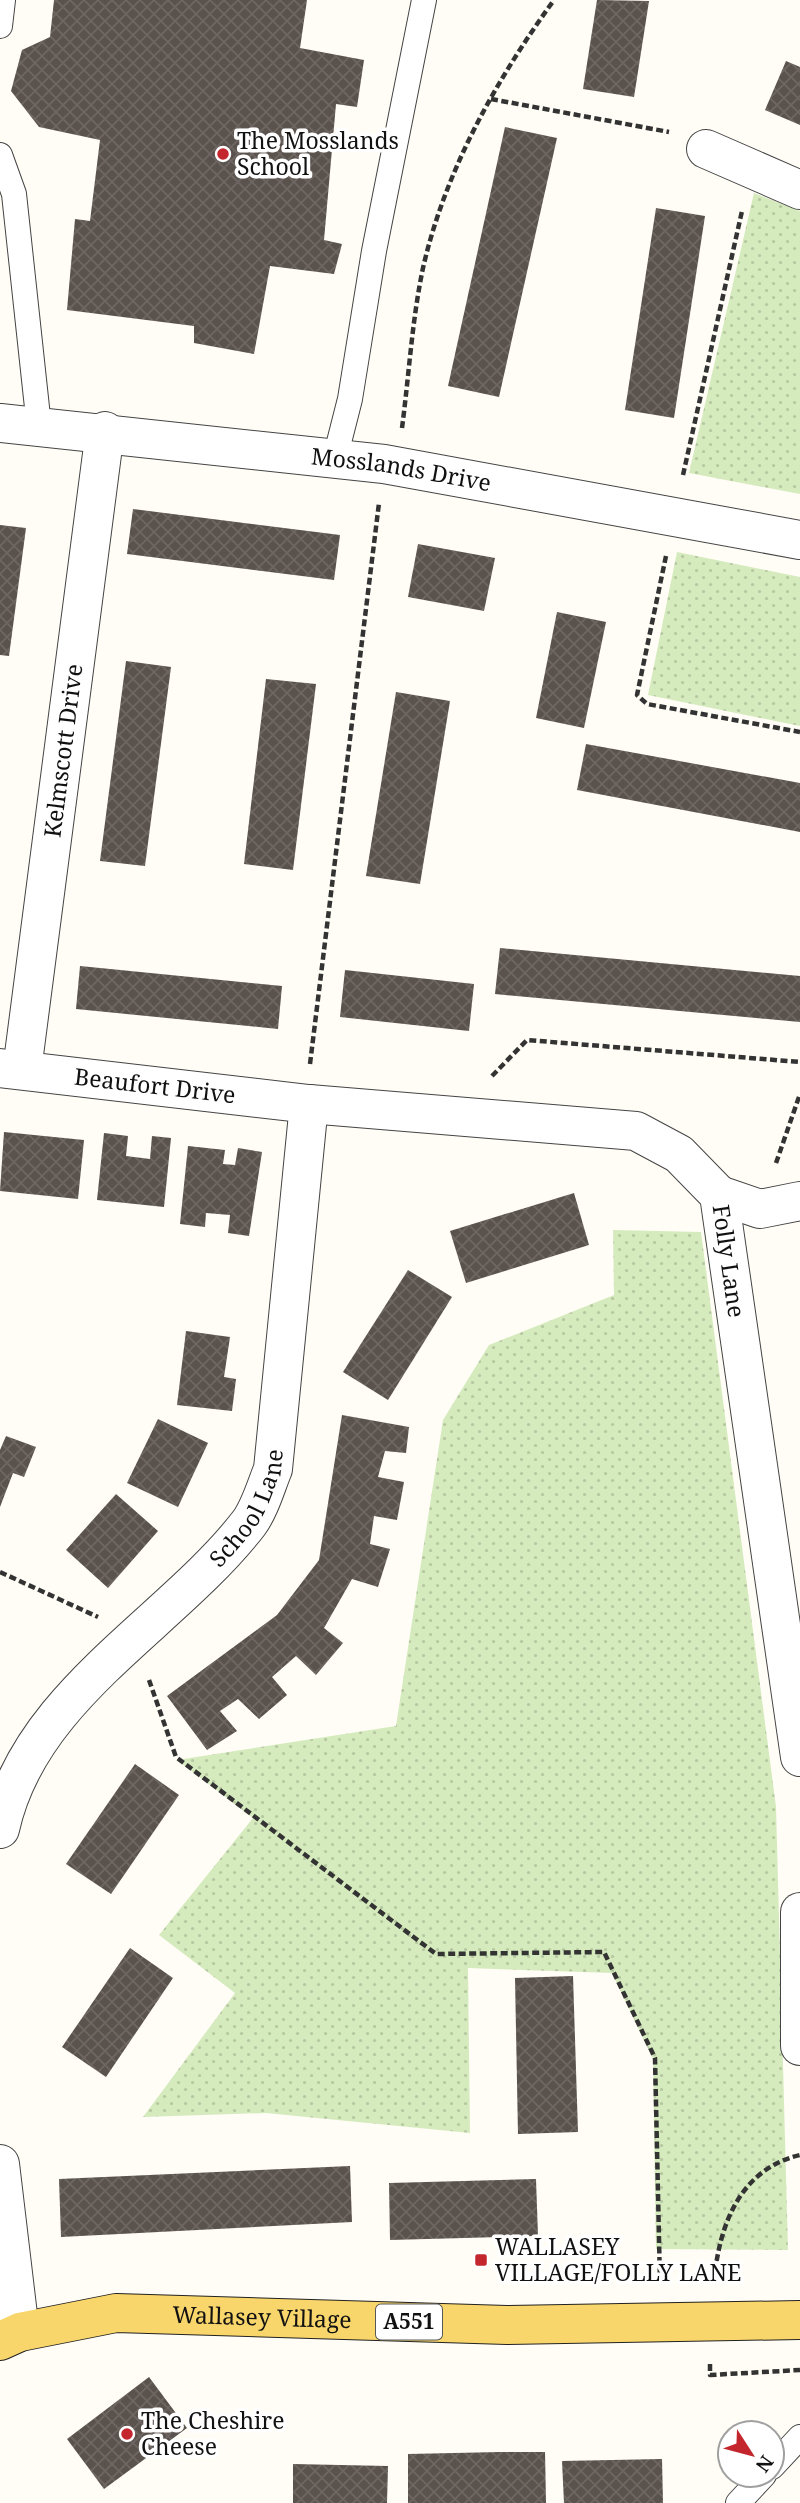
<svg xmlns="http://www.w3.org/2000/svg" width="800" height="2503" viewBox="0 0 800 2503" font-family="'Noto Serif',serif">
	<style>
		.park { fill: url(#park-dots) }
		.building { fill: url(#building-cross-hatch) }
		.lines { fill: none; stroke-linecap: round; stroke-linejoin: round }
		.lane-casing { stroke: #444; stroke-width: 26 }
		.street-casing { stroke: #444; stroke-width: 40 }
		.primary-casing { stroke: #222; stroke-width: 40 }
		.path { stroke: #333; stroke-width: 4.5; stroke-dasharray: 7 3.5; stroke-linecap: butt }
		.lane { stroke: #fff; stroke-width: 24 }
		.street { stroke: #fff; stroke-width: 38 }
		.primary { stroke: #f9d66b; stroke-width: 38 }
		.poi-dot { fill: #c4262e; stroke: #fff; stroke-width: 2.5 }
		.labels { text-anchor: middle; stroke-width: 7; stroke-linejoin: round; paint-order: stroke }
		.shield { fill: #fff; stroke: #585858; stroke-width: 2 }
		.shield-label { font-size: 21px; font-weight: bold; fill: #111 }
		.poi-label { font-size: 23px; fill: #111; stroke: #fff; text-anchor: start }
		.street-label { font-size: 23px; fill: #111; stroke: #fff }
	</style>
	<defs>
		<pattern id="park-dots" width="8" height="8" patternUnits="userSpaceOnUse" patternTransform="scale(1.75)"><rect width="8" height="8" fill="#d5ebbd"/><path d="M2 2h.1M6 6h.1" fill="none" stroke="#b6c8a1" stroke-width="1.8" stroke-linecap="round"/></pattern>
		<pattern id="building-cross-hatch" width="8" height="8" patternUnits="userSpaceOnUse" patternTransform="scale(1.75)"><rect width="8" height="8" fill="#5a524d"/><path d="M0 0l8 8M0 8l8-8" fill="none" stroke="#6d6662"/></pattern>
	</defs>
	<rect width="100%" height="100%" fill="#fffdf5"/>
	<!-- park -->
	<g class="park">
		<path d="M754 193 800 211V494L689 473Z"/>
		<path d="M677 552 800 577V726L648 695Z"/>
		<path d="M613 1230 701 1232 776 1807 788 2250 656 2249 653 2059 612 1973 468 1968 470 2133 266 2113 143 2117 235 1993 159 1935 253 1818 177 1760 396 1726 443 1420 489 1345 614 1295Z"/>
	</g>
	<!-- building -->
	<g class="building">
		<path d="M54 0H307L300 48 364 60 357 107 336 104 324 240 342 244 334 274 270 266 254 354 194 343V326L67 310 75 219 90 221 100 140 39 127 11 91 22 50 50 37Z"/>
		<path d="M597 0 649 1 634 97 583 89Z"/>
		<path d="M786 61 800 67V125L765 110Z"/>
		<path d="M505 127 557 138 499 397 448 386Z"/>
		<path d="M656 208 705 216 674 418 625 410Z"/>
		<path d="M133 509 340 535 334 580 127 554Z"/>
		<path d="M0 525 26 528 9 656 0 655Z"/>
		<path d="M418 544 495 558 484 611 408 597Z"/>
		<path d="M557 612 606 622 584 728 536 718Z"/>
		<path d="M126 661 171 667 145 866 100 861Z"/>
		<path d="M266 679 316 684 293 870 244 864Z"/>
		<path d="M396 692 450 701 420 884 366 876Z"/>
		<path d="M586 744 800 783V832L577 790Z"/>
		<path d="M500 948 800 976V1022L495 994Z"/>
		<path d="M80 966 282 986 278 1029 76 1009Z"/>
		<path d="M345 970 474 984 469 1031 340 1017Z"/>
		<path d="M4 1132 84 1140 78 1199 0 1191Z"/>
		<path d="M104 1133 128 1136 126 1156 150 1159 152 1136 171 1138 164 1207 97 1200Z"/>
		<path d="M188 1146 225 1150 223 1164 235 1165 238 1148 262 1152 249 1236 228 1233 230 1215 206 1213 205 1227 180 1224Z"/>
		<path d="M574 1193 589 1245 466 1283 450 1231Z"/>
		<path d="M408 1270 452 1297 388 1400 343 1372Z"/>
		<path d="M186 1331 230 1337 224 1377 236 1379 232 1411 177 1405Z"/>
		<path d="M342 1415 409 1427 406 1453 385 1451 378 1477 404 1482 397 1520 374 1516 370 1544 390 1549 378 1587 352 1579 324 1628 343 1643 316 1675 296 1656 272 1677 287 1695 259 1719 238 1699 220 1711 237 1731 207 1750 167 1696 277 1615 319 1560Z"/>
		<path d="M158 1419 208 1443 178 1507 127 1483Z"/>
		<path d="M6 1436 36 1447 24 1477 13 1473 0 1507V1450Z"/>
		<path d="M116 1494 158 1531 108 1588 66 1550Z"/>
		<path d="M135 1764 179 1795 111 1894 66 1864Z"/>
		<path d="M130 1948 173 1978 106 2077 62 2047Z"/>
		<path d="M573 1976 578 2132 518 2134 515 1978Z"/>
		<path d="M350 2166 352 2222 61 2237 59 2179Z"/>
		<path d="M536 2179 538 2236 390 2240 389 2183Z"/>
		<path d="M149 2377 187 2428 104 2489 67 2439Z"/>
		<path d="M500 2452H545L546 2503H408V2454Z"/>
		<path d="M662 2459 663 2503H564L562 2461Z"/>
		<path d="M293 2464 388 2466 387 2503H293Z"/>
	</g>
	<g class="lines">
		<defs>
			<g id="lane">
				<path d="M0 26 3 0"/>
				<path d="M0 155 14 194 39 426"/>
				<path d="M335 458 350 399 374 251 424 0"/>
				<path d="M772 2467 800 2437"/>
				<path d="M738 2503 764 2475"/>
			</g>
			<g id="street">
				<path d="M706 149 800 190"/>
				<path id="s1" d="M0 423 384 464 800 540"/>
				<path id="s2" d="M0 1068 309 1104 636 1131 679 1154 719 1195 800 1757"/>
				<path id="s3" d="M22 1070 105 431"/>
				<path d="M719 1195 760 1209 800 1201"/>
				<path id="s4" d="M0 1829C29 1695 170 1625 249 1523 260 1508 266 1486 273 1469L309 1104"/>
				<path d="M800 1912V2046"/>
				<path d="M0 2164 20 2332"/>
			</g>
			<g id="primary">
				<path id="s5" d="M0 2341 20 2332 116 2313 507 2325 800 2320"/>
			</g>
		</defs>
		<!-- lane casing -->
		<use href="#lane" class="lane-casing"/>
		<!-- street casing -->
		<use href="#street" class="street-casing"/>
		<!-- primary casing -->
		<use href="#primary" class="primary-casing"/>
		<!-- path -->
		<g class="path">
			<path d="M491 99 669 132"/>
			<path d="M402 428C409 375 412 320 423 268 445 171 496 80 554 0"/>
			<path d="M683 475 742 211"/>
			<path d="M666 556 637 695 647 704 800 732"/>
			<path d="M310 1064 379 503"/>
			<path d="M492 1076 527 1040 800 1062"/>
			<path d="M776 1163 800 1094"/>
			<path d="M0 1572 98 1617"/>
			<path d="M149 1680 176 1757 436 1954 604 1952 655 2058 660 2283"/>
			<path d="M714 2282C719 2225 740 2169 800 2155"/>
			<path d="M710 2364V2375L800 2370"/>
		</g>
		<!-- lane -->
		<use href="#lane" class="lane"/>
		<!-- street -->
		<use href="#street" class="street"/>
		<!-- primary -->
		<use href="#primary" class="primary"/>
	</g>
	<!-- markers -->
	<g class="poi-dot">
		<circle cx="223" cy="154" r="7"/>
		<rect x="474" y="2253" width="14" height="14" rx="3.5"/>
		<circle cx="127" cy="2434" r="7"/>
	</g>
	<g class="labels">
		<!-- shield labels -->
		<rect class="shield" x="376" y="2304.5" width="66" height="35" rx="5"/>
		<g class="shield-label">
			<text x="409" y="2329">A551</text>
		</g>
		<!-- poi labels -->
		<g class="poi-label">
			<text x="237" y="149">The Mosslands<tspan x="237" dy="26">School</tspan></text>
			<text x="495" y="2255">WALLASEY<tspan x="495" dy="26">VILLAGE/FOLLY LANE</tspan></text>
			<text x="141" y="2429">The Cheshire<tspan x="141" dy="26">Cheese</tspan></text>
		</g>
		<!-- street labels -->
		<g class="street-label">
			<text dy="8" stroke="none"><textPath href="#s1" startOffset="404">Mosslands Drive</textPath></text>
			<text dy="8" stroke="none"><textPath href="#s3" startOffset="322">Kelmscott Drive</textPath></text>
			<text dy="8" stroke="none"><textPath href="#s2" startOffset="156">Beaufort Drive</textPath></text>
			<text dy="8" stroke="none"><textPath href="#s2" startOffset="812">Folly Lane</textPath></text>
			<text dy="8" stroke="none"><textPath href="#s4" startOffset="413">School Lane</textPath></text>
			<text dy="8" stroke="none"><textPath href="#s5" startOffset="266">Wallasey Village</textPath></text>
		</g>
	</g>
	<!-- north arrow -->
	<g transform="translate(751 2454) rotate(126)"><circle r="33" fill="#ffffff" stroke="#a0a0a0" stroke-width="2"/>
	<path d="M0-5L12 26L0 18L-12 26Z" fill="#c4262e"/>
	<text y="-10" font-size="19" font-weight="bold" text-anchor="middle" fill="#111111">N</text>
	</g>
</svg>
